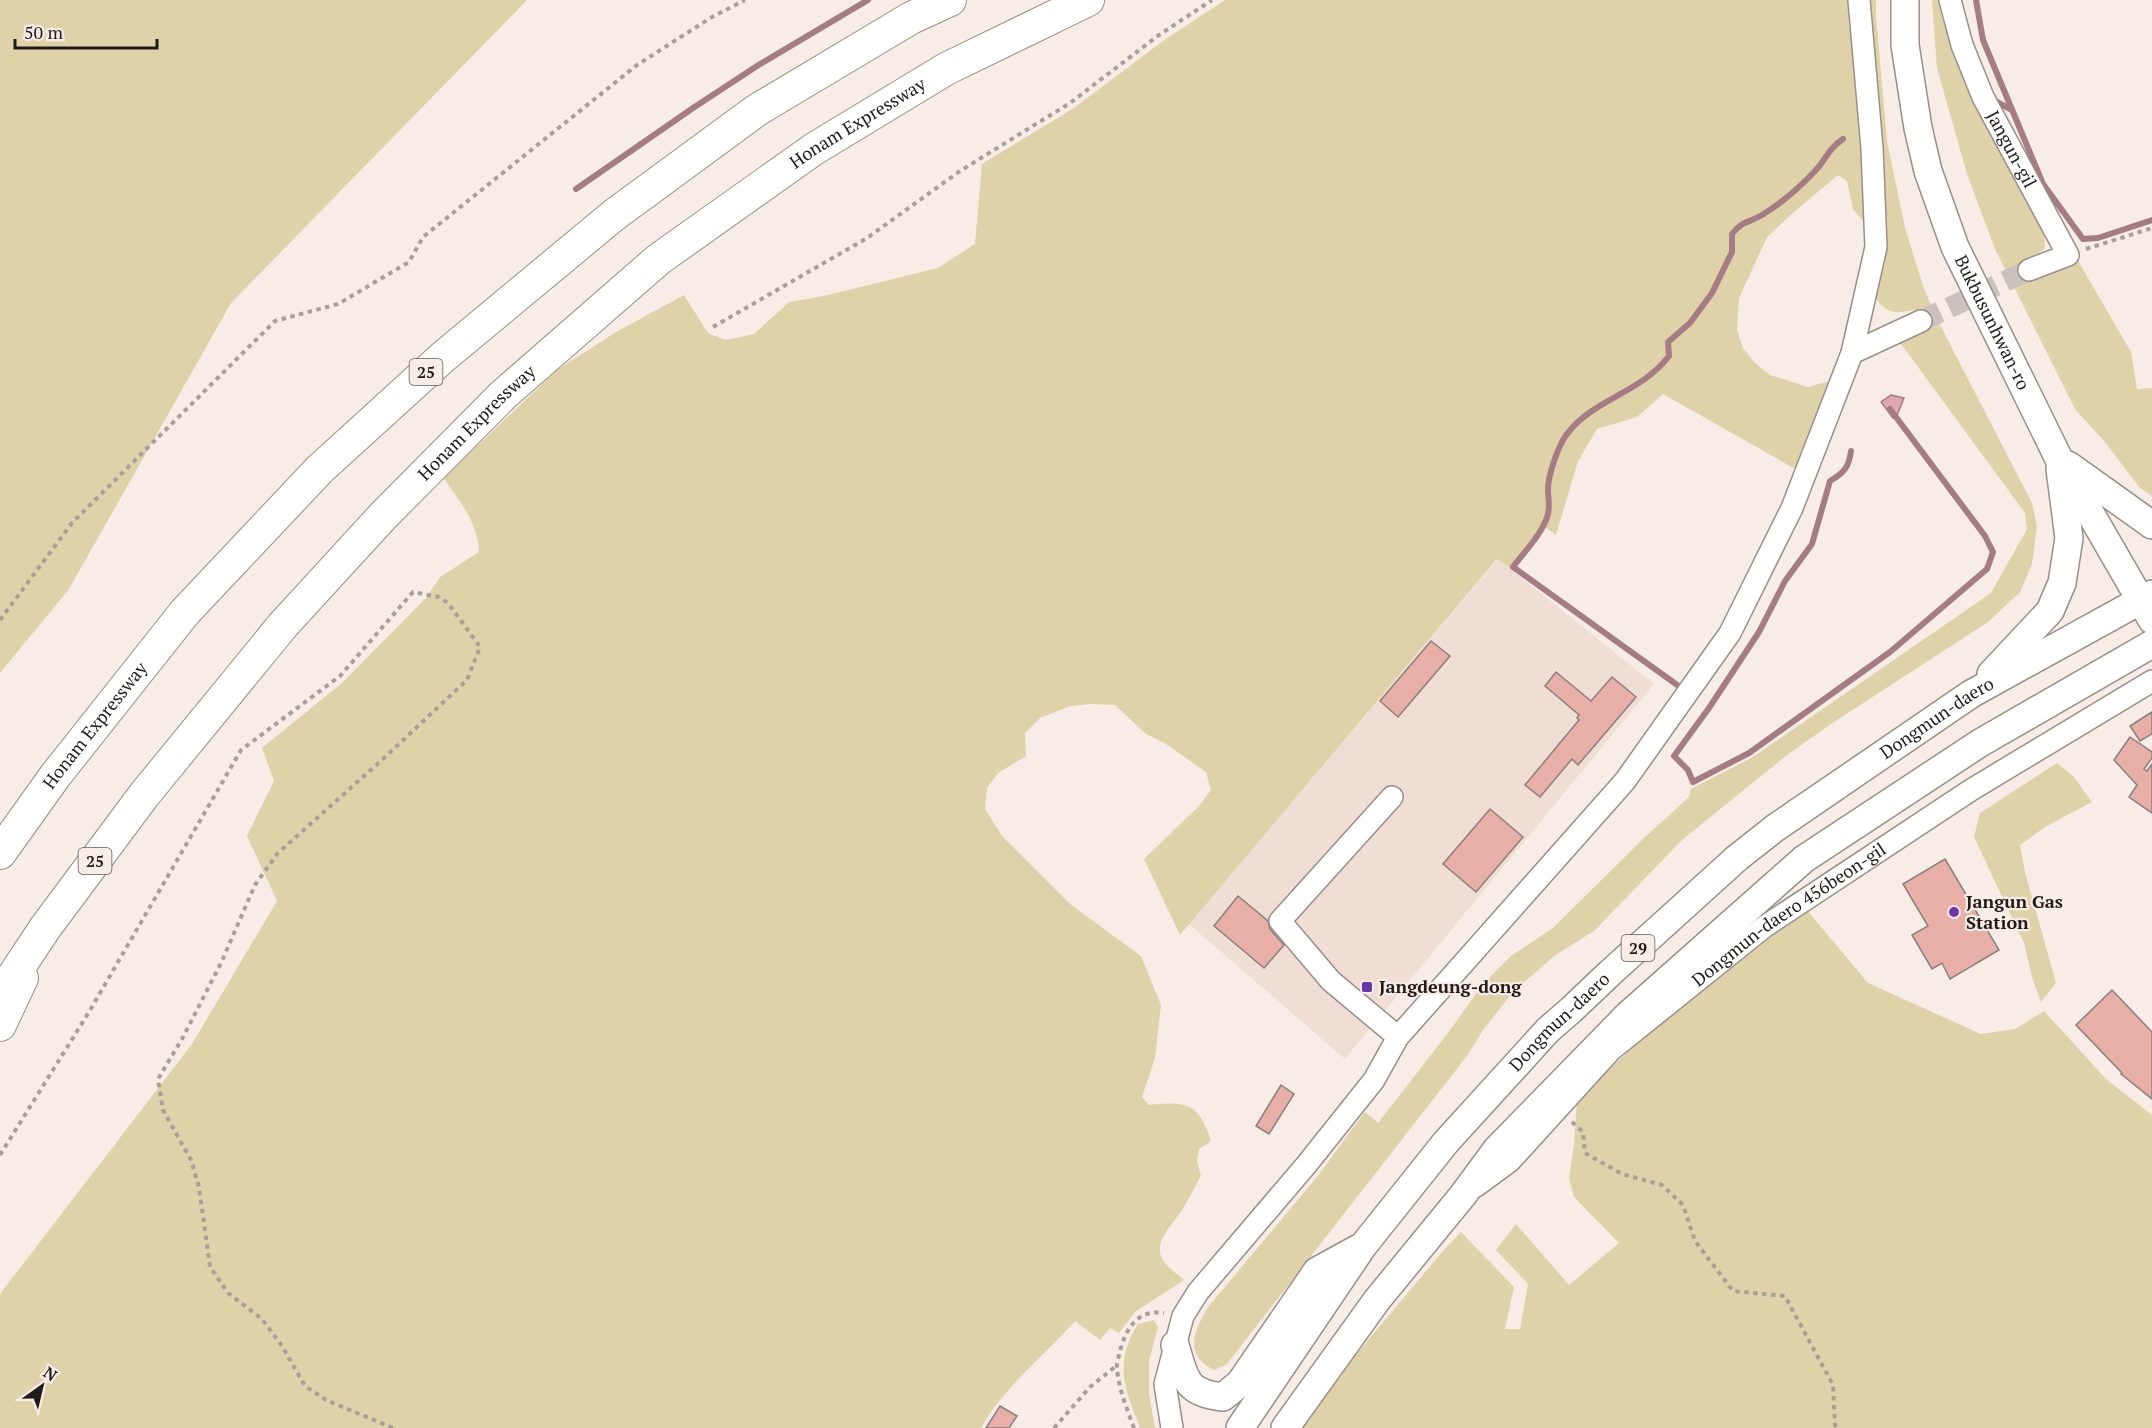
<svg xmlns="http://www.w3.org/2000/svg" width="2152" height="1428" viewBox="0 0 2152 1428" font-family="'PT Serif',serif">
	<style>
		.built { fill: #f0ded4 }
		.green { fill: #dfd2a9 }
		.water { fill: #dea6b0; stroke: #a57c83; stroke-width: 1.5 }
		.lines { fill: none; stroke-linecap: round; stroke-linejoin: round }
		.stream { stroke: #a57c83; stroke-width: 6 }
		.building { fill: #e7afa6; stroke: #8a7f7d; stroke-width: 1.5 }
		.minor-tunnel { stroke: #ccc2bd; stroke-width: 21; stroke-dasharray: 21 10; stroke-linecap: butt }
		.minor-casing { stroke: #988f8a; stroke-width: 24 }
		.major-casing { stroke: #988f8a; stroke-width: 30 }
		.highway-casing { stroke: #988f8a; stroke-width: 34 }
		.path { stroke: #a89f9b; stroke-width: 4; stroke-dasharray: 4.5 4.5; stroke-linecap: butt }
		.minor { stroke: #fff; stroke-width: 21 }
		.major { stroke: #fff; stroke-width: 27 }
		.highway { stroke: #fff; stroke-width: 32 }
		.poi-dot { fill: #6e34aa; stroke: #f7ece6; stroke-width: 2 }
		.labels { text-anchor: middle; stroke-width: 4.5; stroke-linejoin: round; paint-order: stroke }
		.shield { fill: #f7ece6; stroke: #605a56; stroke-width: 1.5 }
		.shield-label { font-size: 16px; font-weight: bold; fill: #1f1b19 }
		.street-label { font-size: 18px; fill: #1f1b19; stroke: #f7ece6 }
		.poi-label { font-size: 18px; font-weight: bold; fill: #1f1b19; stroke: #f7ece6; text-anchor: start }
	</style>
	<rect width="100%" height="100%" fill="#f7ece6"/>
	<!-- built -->
	<path class="built" d="M1498 559 1654 684 1345 1059 1189 924Z"/>
	<!-- green -->
	<g class="green">
		<path d="M0 0H527L231 303 69 589 0 673Z"/>
		<path d="M1225 0H1854L1868 226 1853 209 1847 181 1838 175 1795 211 1767 237 1739 298 1737 330 1743 348 1754 362 1770 375 1808 387 1830 381 1822 412 1797 470 1663 394 1637 417 1597 429 1578 461 1556 535 1542 525 1510 568 1497 559 1180 935 1144 859 1199 806 1211 790 1206 772 1166 744 1146 734 1115 705 1090 704 1071 706 1040 718 1025 733 1026 756 998 773 987 788 985 809 1002 836 1070 904 1141 956 1161 1005 1155 1058 1142 1097 1149 1105C1187 1101 1199 1103 1211 1141L1199 1149 1197 1161 1201 1176C1195 1186 1191 1195 1185 1205 1178 1219 1159 1234 1160 1251 1160 1263 1176 1273 1184 1280L1136 1311 1119 1333 1110 1328 1100 1340 1075 1321C1043 1357 1005 1386 981 1428H0V1294L192 1044 277 901 247 836 274 781 262 748 342 683 426 598 440 577 479 552C478 522 459 500 442 476L479 444 557 370 616 332 684 295 708 333 725 340 754 334 789 302 824 296 938 268 975 244 982 164 1074 108 1163 41Z"/>
		<path d="M1866 0H1876V16L1887 141 1905 228 1924 289 1938 321 2032 503 2037 527 2032 564 2020 592 1988 622 1831 724 1787 755 1682 840 1594 931 1554 956 1513 992 1483 1030 1467 1056 1226 1365 1214 1370C1182 1354 1195 1329 1209 1306L1317 1177 1365 1112 1378 1123 1448 1033 1483 984 1511 956 1553 928 1644 838 1689 797 1691 789 1753 757 1991 593 2027 529 2025 513 1899 341 1925 327 1920 309C1897 313 1887 317 1873 294Z"/>
		<path d="M1932 0H1945L1957 49 2044 234 2045 248 2037 255 2022 261 2033 282 2077 259 2131 352 2137 389 2152 388V496L2140 488 2104 441 2075 409 1995 249 1967 174 1937 68Z"/>
		<path d="M2057 763 2074 777 2092 802 2045 827 2020 845 2025 872 2056 983 2041 1002 2033 981 2024 943 1974 837 1980 813Z"/>
		<path d="M1806 909 1868 983 1981 1034 2015 1029 2044 1011 2106 1079 2152 1115V1428H1301L1333 1382 1443 1251 1461 1232 1514 1287 1505 1329H1520L1528 1284 1496 1250 1516 1224 1569 1285 1619 1243 1574 1197 1569 1178 1574 1145 1577 1100 1632 1048 1710 981Z"/>
		<path d="M1154 1320 1158 1327 1149 1361V1393L1155 1428H1140C1125 1388 1113 1364 1138 1324Z"/>
	</g>
	<!-- water -->
	<path class="water" d="M1891 395 1904 398 1898 413 1893 418 1881 402Z"/>
	<g class="lines">
		<!-- stream -->
		<g class="stream">
			<path d="M1976 0 1983 40 2043 184 2083 239 2098 238 2152 220"/>
			<path d="M1997 102 2012 110"/>
			<path d="M576 189 693 108 757 66 868 0"/>
			<path d="M1851 451C1849 467 1844 473 1830 481L1812 544 1785 581 1759 632 1709 708 1674 756 1688 770 1693 782 1749 753 1890 652 1987 569 1993 552 1985 536 1890 409"/>
			<path d="M1680 687 1513 567C1525 551 1543 533 1548 514 1550 506 1548 498 1548 490 1548 475 1558 446 1567 434 1593 399 1641 393 1669 356L1668 342 1690 323 1712 293 1732 252V234C1743 220 1749 223 1762 215 1782 203 1801 186 1816 170 1827 158 1827 150 1843 139"/>
		</g>
	</g>
	<!-- building -->
	<g class="building">
		<path d="M1431 641 1450 656 1398 717 1380 701Z"/>
		<path d="M1556 672 1591 701 1612 677 1636 697 1578 765 1572 759 1540 797 1525 785 1579 720 1577 718 1579 715 1545 686Z"/>
		<path d="M2152 712V734L2140 741 2130 726Z"/>
		<path d="M2130 737 2152 752V758L2144 769 2147 771 2152 764V813L2129 797 2137 785 2114 760Z"/>
		<path d="M1490 809 1523 837 1476 892 1443 864Z"/>
		<path d="M1945 859 1999 950 1950 979 1942 963 1932 969 1912 935 1928 926 1903 884Z"/>
		<path d="M1238 896 1268 921 1270 929 1284 945 1264 968 1214 926Z"/>
		<path d="M2112 990 2152 1032V1099L2121 1074 2122 1073 2076 1025Z"/>
		<path d="M1281 1085 1294 1094 1269 1134 1256 1126Z"/>
		<path d="M1000 1406 1017 1416 1009 1428H986Z"/>
	</g>
	<g class="lines">
		<!-- minor-tunnel -->
		<path class="minor-tunnel" d="M1921 321 2029 270"/>
		<defs>
			<g id="minor">
				<path id="s1" d="M1950 0 1962 45 1983 97 2068 255 2029 270"/>
				<path d="M1852 353 1921 321"/>
				<path d="M1392 797 1280 921 1331 981 1398 1037"/>
				<path id="s2" d="M1476 1186 1510 1161 1611 1050 1764 927 1971 790 2152 681"/>
				<path d="M1172 1428 1165 1384 1183 1316 1198 1292 1307 1164 1374 1080 1398 1037 1625 781 1730 633 1792 508 1852 353 1876 247 1872 148 1859 0"/>
			</g>
			<g id="major">
				<path id="s3" d="M1905 0V45L1918 128 1928 171 1955 247 2059 459 2152 620"/>
				<path d="M2068 465 2152 525"/>
				<path d="M1991 674 2050 611 2062 583 2069 538 2060 469"/>
				<path d="M1175 1345C1185 1377 1184 1393 1223 1397L1240 1383 1317 1271 1359 1248"/>
				<path id="s4" d="M1240 1428 1363 1246 1446 1142 1548 1030 1571 1010 1610 973 1737 858 1775 828 1971 694 2152 594"/>
				<path d="M1285 1428 1377 1300 1463 1195 1497 1149 1629 1014 1804 859 1980 743 2152 644"/>
			</g>
			<g id="highway">
				<path id="s5" d="M0 853 55 776 185 612 320 469 443 357 614 215 757 110 911 18 950 0"/>
				<path id="s6" d="M0 996 45 928 144 795 283 625 383 516 503 395 659 259 814 149 946 69 1088 0"/>
				<path d="M0 1025 22 978"/>
			</g>
		</defs>
		<!-- minor casing -->
		<use href="#minor" class="minor-casing"/>
		<!-- major casing -->
		<use href="#major" class="major-casing"/>
		<!-- highway casing -->
		<use href="#highway" class="highway-casing"/>
		<!-- path -->
		<g class="path">
			<path d="M2086 249 2152 228"/>
			<path d="M713 327 867 238 960 171 1070 103 1159 35 1212 0"/>
			<path d="M0 620 72 523 275 321 338 304 409 262 423 237 637 65 712 17 745 0"/>
			<path d="M1572 1122 1583 1132 1585 1153 1622 1174 1662 1185 1683 1205 1695 1241 1733 1291 1785 1296 1833 1385 1835 1425 1837 1428"/>
			<path d="M0 1155 89 1012 241 750 340 676 413 592 439 597 448 603 480 647 467 680 383 759 277 854 255 885 221 963 182 1039 158 1079 163 1110 191 1160 199 1187 210 1267 228 1293 262 1319 282 1346 305 1386 326 1400 393 1428"/>
			<path d="M1054 1428 1090 1387 1116 1366"/>
			<path d="M1134 1428C1127 1409 1119 1390 1117 1369 1116 1363 1119 1357 1120 1351 1126 1328 1138 1309 1164 1313"/>
		</g>
		<!-- minor -->
		<use href="#minor" class="minor"/>
		<!-- major -->
		<use href="#major" class="major"/>
		<!-- highway -->
		<use href="#highway" class="highway"/>
	</g>
	<!-- markers -->
	<g class="poi-dot">
		<circle cx="1954" cy="912" r="6"/>
		<rect x="1361" y="981" width="12" height="12" rx="3"/>
	</g>
	<g class="labels">
		<!-- shield labels -->
		<g class="shield">
			<rect x="409.5" y="359" width="33" height="26" rx="4.5"/>
			<rect x="78.5" y="848" width="33" height="26" rx="4.5"/>
			<rect x="1621.5" y="935" width="33" height="26" rx="4.5"/>
		</g>
		<g class="shield-label">
			<text x="426" y="378">25</text>
			<text x="95" y="867">25</text>
			<text x="1638" y="954">29</text>
		</g>
		<!-- street labels -->
		<g class="street-label">
			<text dy="6" stroke="none"><textPath href="#s6" startOffset="1233">Honam Expressway</textPath></text>
			<text dy="6" stroke="none"><textPath href="#s1" startOffset="162">Jangun-gil</textPath></text>
			<text dy="6" stroke="none"><textPath href="#s3" startOffset="338">Bukbusunhwan-ro</textPath></text>
			<text dy="6" stroke="none"><textPath href="#s6" startOffset="747">Honam Expressway</textPath></text>
			<text dy="6" stroke="none"><textPath href="#s4" startOffset="1004">Dongmun-daero</textPath></text>
			<text dy="6" stroke="none"><textPath href="#s5" startOffset="159">Honam Expressway</textPath></text>
			<text dy="6" stroke="none"><textPath href="#s2" startOffset="416">Dongmun-daero 456beon-gil</textPath></text>
			<text dy="6" stroke="none"><textPath href="#s4" startOffset="518">Dongmun-daero</textPath></text>
		</g>
		<!-- poi labels -->
		<g class="poi-label">
			<text x="1966" y="908">Jangun Gas<tspan x="1966" dy="21">Station</tspan></text>
			<text x="1379" y="993">Jangdeung-dong</text>
		</g>
	</g>
	<!-- north arrow -->
	<g transform="translate(42 1386) rotate(34)" stroke="#f7ece6" stroke-width="4.5" paint-order="stroke">
	<path d="M0-4.5L10 22L0 15L-10 22Z" fill="#1f1b19"/>
	<text y="-9" font-size="16" font-weight="bold" text-anchor="middle" fill="#1f1b19">N</text>
	</g>
	<!-- scale -->
	<path d="M15 39v9h142v-9" fill="none" stroke="#1f1b19" stroke-width="3"/>
	<text x="24" y="39" font-size="18" fill="#1f1b19" stroke="#f7ece6" stroke-width="4.5" paint-order="stroke">50 m</text>
</svg>
